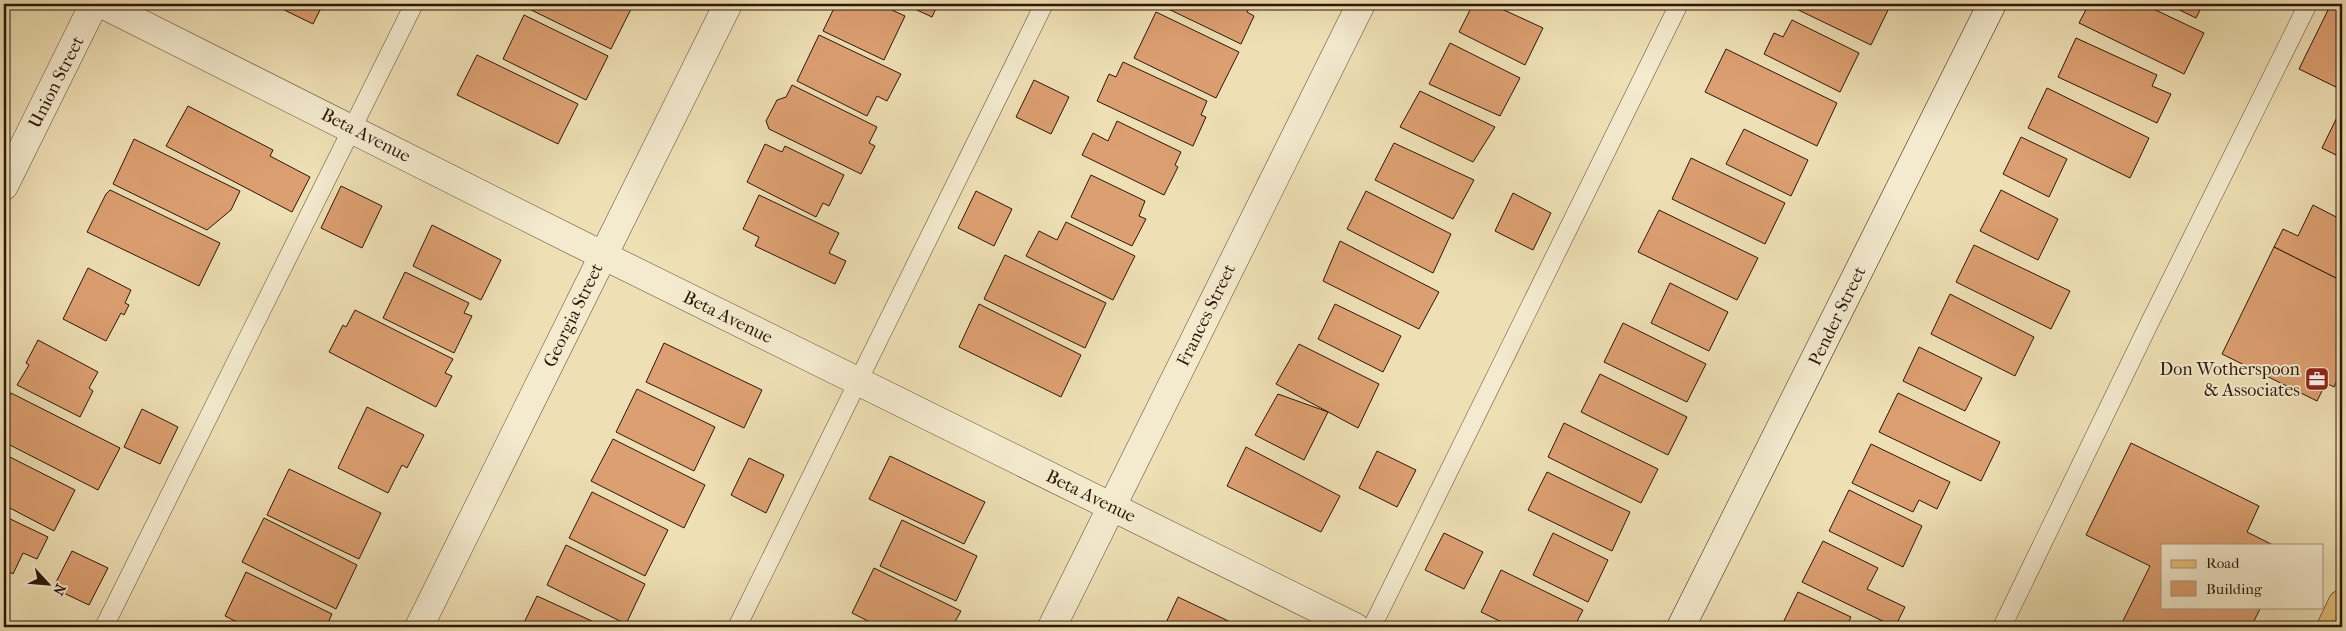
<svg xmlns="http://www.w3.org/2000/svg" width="2346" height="631" viewBox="0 0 2346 631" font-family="'IM FELL French Canon',serif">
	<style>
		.building { fill: #dc9f71; stroke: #2d1707 }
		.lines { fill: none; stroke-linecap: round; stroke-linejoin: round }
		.lane-casing { stroke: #5d4932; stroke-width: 19 }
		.street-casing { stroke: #5d4932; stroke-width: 29 }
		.secondary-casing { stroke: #2d1707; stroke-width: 29 }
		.primary-casing { stroke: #2d1707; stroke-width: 29 }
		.lane { stroke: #f4eace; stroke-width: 18 }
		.street { stroke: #f4eace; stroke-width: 28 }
		.secondary { stroke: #f4eace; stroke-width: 28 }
		.primary { stroke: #e7c07a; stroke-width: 28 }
		.labels { text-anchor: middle; stroke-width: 4; stroke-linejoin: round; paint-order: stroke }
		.street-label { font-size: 18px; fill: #2d1707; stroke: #f4eace }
		.poi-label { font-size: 18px; fill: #2d1707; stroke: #f4eace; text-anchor: end }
	</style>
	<rect width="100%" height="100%" fill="#eedfb4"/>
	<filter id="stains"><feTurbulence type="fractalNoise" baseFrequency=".004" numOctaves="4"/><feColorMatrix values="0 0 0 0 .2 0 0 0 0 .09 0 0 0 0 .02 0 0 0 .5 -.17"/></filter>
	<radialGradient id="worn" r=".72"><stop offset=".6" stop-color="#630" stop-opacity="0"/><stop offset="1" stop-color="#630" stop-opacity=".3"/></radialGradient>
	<!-- building -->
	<g class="building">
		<path d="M272 4H323L313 24Z"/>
		<path d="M519 4H631L633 5 611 49Z"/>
		<path d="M836 4H879L905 16 884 60 823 31Z"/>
		<path d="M904 4H938L932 17Z"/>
		<path d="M1158 4H1251L1247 12 1254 16 1241 44Z"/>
		<path d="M1473 4H1491L1543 28 1525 65 1459 32Z"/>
		<path d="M1786 4H1881L1889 8 1871 45Z"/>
		<path d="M2089 4H2143L2204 33 2184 74 2079 23Z"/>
		<path d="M2167 4H2203L2196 18Z"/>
		<path d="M2331 4H2342V90L2299 69Z"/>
		<path d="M1156 12 1239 52 1216 98 1134 58Z"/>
		<path d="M524 15 608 56 586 100 503 59Z"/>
		<path d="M1792 20 1859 53 1840 92 1764 54 1774 33 1783 37Z"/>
		<path d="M819 35 901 74 887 101 877 96 867 116 797 81Z"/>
		<path d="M2076 38 2157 75 2152 86 2171 94 2157 123 2058 77Z"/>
		<path d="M1450 43 1520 78 1500 116 1429 84Z"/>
		<path d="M1726 49 1837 103 1817 146 1705 92Z"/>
		<path d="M477 55 578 104 558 144 457 95Z"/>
		<path d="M1123 62 1207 101 1201 115 1206 117 1193 146 1097 101 1109 74 1116 77Z"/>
		<path d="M1034 80 1069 97 1051 134 1016 117Z"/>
		<path d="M792 85 877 127 869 143 875 146 861 174 769 129 766 121 777 100 786 97Z"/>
		<path d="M2047 88 2149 138 2130 178 2028 128Z"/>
		<path d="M1420 91 1495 127 1473 162 1400 127Z"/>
		<path d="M188 106 273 150 270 156 310 177 292 212 166 146Z"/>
		<path d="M2342 107V158L2322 148Z"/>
		<path d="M1117 121 1181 152 1175 165 1178 167 1164 195 1082 155 1093 133 1108 141Z"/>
		<path d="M1744 129 1808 160 1791 196 1726 164Z"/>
		<path d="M2021 137 2067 159 2049 197 2003 174Z"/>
		<path d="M134 139 240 191 231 210 207 230 113 184Z"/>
		<path d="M1394 143 1474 180 1453 219 1375 180Z"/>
		<path d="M765 144 782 152 785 146 844 175 829 206 823 203 816 217 747 182Z"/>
		<path d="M1691 158 1785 203 1765 244 1672 199Z"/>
		<path d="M1091 175 1145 201 1139 216 1146 219 1132 246 1071 217Z"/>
		<path d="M341 186 382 206 362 248 321 228Z"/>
		<path d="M110 190 220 243 199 286 87 232 106 194Z"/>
		<path d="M2001 190 2058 219 2038 260 1980 231Z"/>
		<path d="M976 191 1012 209 994 246 958 228Z"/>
		<path d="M1366 191 1451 234 1433 273 1347 229Z"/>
		<path d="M1513 193 1551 213 1533 250 1495 231Z"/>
		<path d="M759 195 839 233 829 253 846 261 835 284 755 246 759 237 743 229Z"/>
		<path d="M2313 205 2342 220V281L2274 247 2283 229 2298 236Z"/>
		<path d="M1659 210 1758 258 1737 300 1638 252Z"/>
		<path d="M1066 222 1135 256 1113 300 1026 256 1039 231 1057 240Z"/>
		<path d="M432 225 501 260 481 300 413 266Z"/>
		<path d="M1340 241 1439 292 1419 329 1323 281Z"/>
		<path d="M1974 245 2070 291 2051 329 1956 282Z"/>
		<path d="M2274 247 2342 281V370L2334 387 2326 383 2317 401 2222 354Z"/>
		<path d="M1005 255 1106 303 1085 348 984 299Z"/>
		<path d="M88 268 131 290 125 303 129 305 124 315 121 313 106 341 63 319Z"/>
		<path d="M405 272 469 303 464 313 472 316 454 353 383 318Z"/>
		<path d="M1670 283 1728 312 1709 351 1651 323Z"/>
		<path d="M1950 294 2034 337 2015 376 1931 334Z"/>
		<path d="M979 304 1081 355 1061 397 959 347Z"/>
		<path d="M1335 304 1401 336 1383 372 1318 339Z"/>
		<path d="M355 310 453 359 445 373 452 376 436 407 329 352 343 325 346 327Z"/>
		<path d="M1623 323 1706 364 1687 402 1604 362Z"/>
		<path d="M38 340 98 372 89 388 93 391 80 417 17 385 29 365 26 363Z"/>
		<path d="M664 343 762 390 744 428 646 382Z"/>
		<path d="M1299 344 1379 384 1358 428 1276 384Z"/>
		<path d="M1919 347 1982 378 1965 411 1903 381Z"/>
		<path d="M1600 374 1687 417 1668 455 1581 412Z"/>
		<path d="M637 389 715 427 694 471 616 432Z"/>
		<path d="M11 393 120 448 98 490 4 442V408Z"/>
		<path d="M1898 393 2000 442 1981 481 1879 432Z"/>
		<path d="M1278 394 1328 412 1304 460 1255 435Z"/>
		<path d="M367 407 424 435 407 468 402 465 388 493 338 468Z"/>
		<path d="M142 409 178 427 160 464 124 447Z"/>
		<path d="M1564 423 1658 469 1641 503 1548 457Z"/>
		<path d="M613 439 705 485 684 528 591 481Z"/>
		<path d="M2131 443 2259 506 2247 532 2273 545H2162V607H2261L2251 627H2120L2150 566 2086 535Z"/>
		<path d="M1871 444 1950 482 1937 509 1919 500 1913 512 1852 483Z"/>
		<path d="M1246 447 1340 496 1321 532 1227 486Z"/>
		<path d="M1377 451 1416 470 1397 507 1359 488Z"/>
		<path d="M4 454 75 490 54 531 4 505Z"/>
		<path d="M890 456 985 502 964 544 869 499Z"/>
		<path d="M749 458 784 475 766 513 731 495Z"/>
		<path d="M289 469 381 513 359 559 267 515Z"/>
		<path d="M1547 472 1630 512 1612 551 1528 510Z"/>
		<path d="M1849 490 1922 526 1903 567 1829 531Z"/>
		<path d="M592 492 668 530 645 576 569 538Z"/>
		<path d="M4 516 48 537 37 559 23 553 13 574 4 569Z"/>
		<path d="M264 518 357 565 336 609 242 562Z"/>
		<path d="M902 520 977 556 956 601 880 566Z"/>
		<path d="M1444 533 1483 552 1464 589 1425 570Z"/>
		<path d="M1553 533 1608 560 1588 602 1533 575Z"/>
		<path d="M1823 541 1878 568 1867 589 1905 607 1895 627 1802 582Z"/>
		<path d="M566 545 645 584 626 624 547 585Z"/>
		<path d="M72 551 108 568 89 605 53 588Z"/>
		<path d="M874 568 961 611 952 627H880L852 613Z"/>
		<path d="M1501 570 1583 610 1574 627H1512L1481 612Z"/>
		<path d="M246 572 332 614 326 627H247L225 616Z"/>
		<path d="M1798 592 1851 617 1846 627H1781Z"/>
		<path d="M537 596 605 627H522Z"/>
		<path d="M1178 597 1241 627H1164Z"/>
	</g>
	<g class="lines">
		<defs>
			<g id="lane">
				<path d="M104 627 414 4"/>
				<path d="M737 627 1044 4"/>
				<path d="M1372 627 1679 4"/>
				<path d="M2002 627 2150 322 2308 4"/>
			</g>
			<g id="street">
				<path d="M102 4 576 242 1355 627"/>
				<path d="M4 186 94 4"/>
				<path d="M419 627 728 4"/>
				<path d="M1052 627 1361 4"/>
			</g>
			<path id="secondary" d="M1681 627 1992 4"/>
			<path id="primary" d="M2331 627 2342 604"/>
		</defs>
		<!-- lane casing -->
		<use href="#lane" class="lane-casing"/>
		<!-- street casing -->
		<use href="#street" class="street-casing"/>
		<!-- secondary casing -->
		<use href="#secondary" class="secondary-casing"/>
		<!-- primary casing -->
		<use href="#primary" class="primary-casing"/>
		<!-- lane -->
		<use href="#lane" class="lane"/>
		<!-- street -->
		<use href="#street" class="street"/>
		<!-- secondary -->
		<use href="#secondary" class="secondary"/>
		<!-- primary -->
		<use href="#primary" class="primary"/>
	</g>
	<!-- icons -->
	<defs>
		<symbol id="office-square" viewBox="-11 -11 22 22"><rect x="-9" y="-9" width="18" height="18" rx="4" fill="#8f2418" stroke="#f4eace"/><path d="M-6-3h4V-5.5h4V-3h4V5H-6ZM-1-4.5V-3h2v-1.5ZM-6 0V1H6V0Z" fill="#fff"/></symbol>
	</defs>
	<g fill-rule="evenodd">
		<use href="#office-square" x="2303" y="365" width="28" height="28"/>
	</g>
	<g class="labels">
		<!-- street labels -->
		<g class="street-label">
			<text transform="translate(56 82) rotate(-63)" y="6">Union Street</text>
			<text transform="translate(366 135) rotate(27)" y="6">Beta Avenue</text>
			<text transform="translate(573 315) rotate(-64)" y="6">Georgia Street</text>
			<text transform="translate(1206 315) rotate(-64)" y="6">Frances Street</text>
			<text transform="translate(1837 316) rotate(-64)" y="6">Pender Street</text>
			<text transform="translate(728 317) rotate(26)" y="6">Beta Avenue</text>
			<text transform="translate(1091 496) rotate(26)" y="6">Beta Avenue</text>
		</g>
		<!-- poi labels -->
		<g class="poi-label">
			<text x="2300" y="375">Don Wotherspoon<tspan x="2300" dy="21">&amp; Associates</tspan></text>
		</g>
	</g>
	<!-- margin -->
	<rect width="2346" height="631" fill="none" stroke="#eedfb4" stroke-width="20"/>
	<rect x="5" y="5" width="2336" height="621" fill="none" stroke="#2d1707" stroke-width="2.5"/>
	<rect x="10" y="10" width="2326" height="611" fill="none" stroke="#2d1707"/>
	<!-- legend -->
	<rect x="2161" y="544" width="162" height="65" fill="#f4eace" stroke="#a4967e"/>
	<rect x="2171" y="560" width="25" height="8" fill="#e7c07a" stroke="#a4967e"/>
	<text x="2206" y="568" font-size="15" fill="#2d1707">Road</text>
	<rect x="2171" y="581" width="25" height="15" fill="#dc9f71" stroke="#a4967e"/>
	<text x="2206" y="594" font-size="15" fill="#2d1707">Building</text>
	<!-- north arrow -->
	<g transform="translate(48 584) rotate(116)" stroke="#f4eace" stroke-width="4" paint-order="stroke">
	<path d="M0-4L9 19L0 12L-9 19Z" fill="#2d1707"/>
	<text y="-8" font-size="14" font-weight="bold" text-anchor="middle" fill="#2d1707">N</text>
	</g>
	<rect width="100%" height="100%" filter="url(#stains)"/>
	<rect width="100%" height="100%" fill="url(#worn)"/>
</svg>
